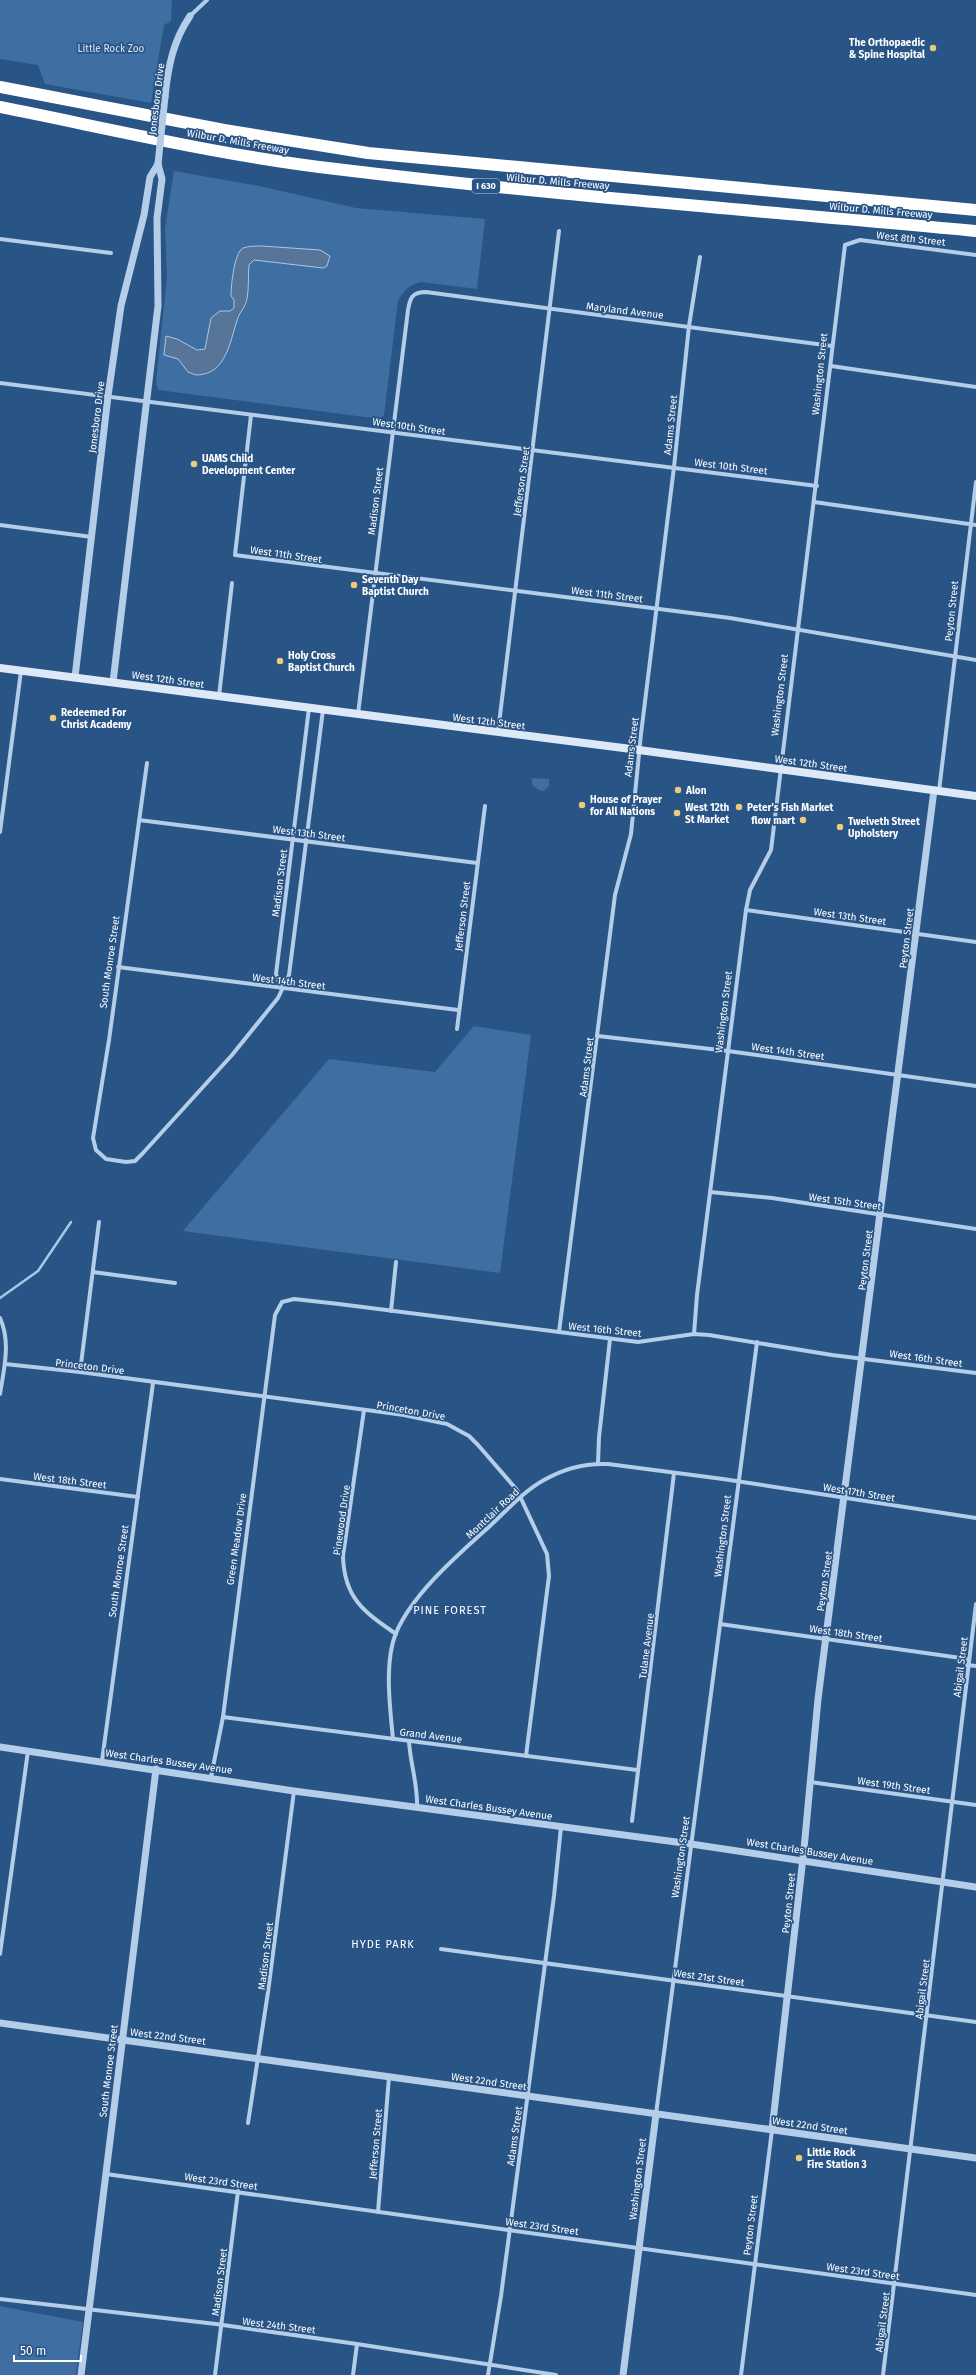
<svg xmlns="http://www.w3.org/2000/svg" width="976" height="2375" viewBox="0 0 976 2375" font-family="'Fira Sans',sans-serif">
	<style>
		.green { fill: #3e6ea2 }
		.water { fill: #577598; stroke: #a9c8e8 }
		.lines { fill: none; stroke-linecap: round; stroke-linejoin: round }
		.stream { stroke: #a9c8e8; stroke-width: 2.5 }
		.minor { stroke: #b4cde8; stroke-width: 4 }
		.tertiary { stroke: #b4cde8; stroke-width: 7 }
		.secondary { stroke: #dee9f7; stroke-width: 8 }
		.motorway { stroke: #fff; stroke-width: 12 }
		.tertiary-bridge { stroke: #b4cde8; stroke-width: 7 }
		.poi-dot { fill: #efca7b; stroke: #295486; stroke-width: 1.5 }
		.labels { text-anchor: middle; stroke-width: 3.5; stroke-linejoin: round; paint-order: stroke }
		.shield { fill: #295486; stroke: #bfccdb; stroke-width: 1 }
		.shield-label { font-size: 9px; font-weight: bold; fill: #fff }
		.poi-label { font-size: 10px; font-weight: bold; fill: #fff; stroke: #295486; text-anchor: start }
		.park-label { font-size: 10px; fill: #d7e6f6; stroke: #295486 }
		.street-label { font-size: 10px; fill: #fff; stroke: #295486 }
		.neighbourhood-label { font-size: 11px; letter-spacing: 1px; fill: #fff; stroke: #295486 }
	</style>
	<rect width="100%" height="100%" fill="#295486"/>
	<!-- green -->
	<g class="green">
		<path d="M0 0H172L171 21 164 25 151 103 45 84 38 65 0 59Z"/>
		<path d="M174 171 259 186 356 208 485 219 477 289 421 282C409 285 404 290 398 301L384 415 380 419 158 390 156 382 167 277 165 228Z"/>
		<path d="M532 778 549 779V786L544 791 539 790 532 785Z"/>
		<path d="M474 1026 531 1035 500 1273 183 1231 329 1059 435 1072Z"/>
		<path d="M0 2306 83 2322 76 2375H0Z"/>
	</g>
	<!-- water -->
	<path class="water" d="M262 246 320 250 330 256 327 266 323 268 254 260 249 265C248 276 249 288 247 299 246 305 242 310 239 315 230 338 228 375 196 375L188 372 178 359 164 355 166 336 177 339 197 350 205 349 211 318 220 311H230L234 308V300L231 296C231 286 234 253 243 248 248 246 257 246 262 246Z"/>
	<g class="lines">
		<!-- stream -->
		<path class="stream" d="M0 1298 38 1271 71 1222"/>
		<!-- minor -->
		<g class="minor">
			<path d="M190 16 207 0"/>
			<path d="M0 239 111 253"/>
			<path d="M831 366 976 387"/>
			<path d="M0 383 817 486"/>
			<path d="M251 415 235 555 730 618 976 660"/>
			<path d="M814 502 976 525"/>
			<path d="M0 525 92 537"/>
			<path d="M219 696 232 583"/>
			<path d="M358 714 408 310C410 298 412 292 426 292L832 346"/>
			<path d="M498 732 559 231"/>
			<path d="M147 763 109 1040 93 1138 96 1150 106 1159 126 1162 135 1161 143 1153 232 1055 278 998 289 975 323 710"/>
			<path d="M939 791 976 482"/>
			<path d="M139 820 477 863"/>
			<path d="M0 832 21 671"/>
			<path d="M746 910 976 942"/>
			<path d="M118 967 458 1010"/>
			<path d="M281 988 276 974 309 708"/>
			<path d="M457 1029 485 806"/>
			<path d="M598 1036 728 1051 976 1086"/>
			<path d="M710 1192 772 1198 976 1229"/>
			<path d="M93 1272 175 1283"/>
			<path d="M391 1311 396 1262"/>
			<path d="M0 1318C11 1342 4 1369 0 1394"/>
			<path d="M559 1332 615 895 631 834 641 734 674 467 689 326 700 257"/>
			<path d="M694 1334 697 1295 746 910 750 890 771 850 845 245 860 240 976 255"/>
			<path d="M5 1364 80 1372 404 1415 447 1424 469 1436 478 1445 517 1490 547 1554 549 1576 526 1756"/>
			<path d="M80 1372 99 1222"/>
			<path d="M364 1410 343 1556C344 1598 364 1612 396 1634"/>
			<path d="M598 1463 599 1437 610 1339"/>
			<path d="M0 1479 138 1497"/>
			<path d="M720 1624 968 1659"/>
			<path d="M967 1665 976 1666"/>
			<path d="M223 1717 637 1770"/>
			<path d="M393 1739C390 1708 384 1662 396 1633 413 1593 459 1554 491 1525 508 1509 524 1491 544 1480 563 1469 586 1463 608 1464L723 1479 976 1518"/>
			<path d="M409 1741C410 1763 418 1784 417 1807"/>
			<path d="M102 1761 153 1383"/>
			<path d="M211 1777 223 1717 275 1315 282 1302 294 1299 339 1304 638 1342 694 1334 709 1335 832 1355 976 1373"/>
			<path d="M810 1782 976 1805"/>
			<path d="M632 1821 674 1473"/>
			<path d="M441 1949 976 2022"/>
			<path d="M0 1954 28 1751"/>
			<path d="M656 2114 757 1342"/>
			<path d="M248 2123 268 1992 294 1791"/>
			<path d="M106 2174 976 2295"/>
			<path d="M378 2212 389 2077"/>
			<path d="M0 2299 216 2324 357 2344 556 2375"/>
			<path d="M215 2375 238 2191"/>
			<path d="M353 2375 357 2344"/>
			<path d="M488 2375 501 2296 554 1896 561 1827"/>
			<path d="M741 2375 772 2130"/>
			<path d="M883 2375 976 1604"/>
		</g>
		<!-- tertiary -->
		<g class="tertiary">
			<path d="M165 97C168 67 173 41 190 16"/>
			<path d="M75 677 108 396 121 306 144 215 150 177 158 164"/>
			<path d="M113 682 158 306 157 218 162 179 158 164"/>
			<path d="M0 1747 294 1791 691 1844 976 1887"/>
			<path d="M0 2023 976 2158"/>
			<path d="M772 2130 804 1849 818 1699 934 790"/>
			<path d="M81 2375 156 1769"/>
			<path d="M623 2375 656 2114"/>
		</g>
		<!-- secondary -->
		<path class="secondary" d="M0 668 639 750 976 796"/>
		<!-- motorway -->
		<g class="motorway">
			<path d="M0 87 224 130 368 153 976 210"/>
			<path d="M0 107C111 129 223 156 336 169 549 195 763 211 976 231"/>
		</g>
		<!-- tertiary-bridge -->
		<path class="tertiary-bridge" d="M158 164 165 97"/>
	</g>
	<!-- markers -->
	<g class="poi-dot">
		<circle cx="933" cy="48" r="4"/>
		<circle cx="194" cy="464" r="4"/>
		<circle cx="354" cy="585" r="4"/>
		<circle cx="280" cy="661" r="4"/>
		<circle cx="53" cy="718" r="4"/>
		<circle cx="678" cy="790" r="4"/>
		<circle cx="582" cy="805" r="4"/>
		<circle cx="739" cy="807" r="4"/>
		<circle cx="677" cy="813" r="4"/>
		<circle cx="803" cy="820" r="4"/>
		<circle cx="840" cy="827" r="4"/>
		<circle cx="799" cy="2158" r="4"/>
	</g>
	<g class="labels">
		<!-- shield labels -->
		<rect class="shield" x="472" y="179" width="28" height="14" rx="3"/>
		<g class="shield-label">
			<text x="486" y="189">I 630</text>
		</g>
		<!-- poi labels -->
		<g class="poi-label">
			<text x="925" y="46" text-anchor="end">The Orthopaedic<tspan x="925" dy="12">&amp; Spine Hospital</tspan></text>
			<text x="202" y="462">UAMS Child<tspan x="202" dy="12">Development Center</tspan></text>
			<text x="362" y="583">Seventh Day<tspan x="362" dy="12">Baptist Church</tspan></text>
			<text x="288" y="659">Holy Cross<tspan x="288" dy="12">Baptist Church</tspan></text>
			<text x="61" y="716">Redeemed For<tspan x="61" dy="12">Christ Academy</tspan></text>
			<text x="686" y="794">Alon</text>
			<text x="590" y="803">House of Prayer<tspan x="590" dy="12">for All Nations</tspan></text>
			<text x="685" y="811">West 12th<tspan x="685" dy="12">St Market</tspan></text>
			<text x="747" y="811">Peter's Fish Market</text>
			<text x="795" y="824" text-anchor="end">flow mart</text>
			<text x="848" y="825">Twelveth Street<tspan x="848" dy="12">Upholstery</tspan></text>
			<text x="807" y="2156">Little Rock<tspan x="807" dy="12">Fire Station 3</tspan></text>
		</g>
		<!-- park labels -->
		<g class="park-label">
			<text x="111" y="52">Little Rock Zoo</text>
		</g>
		<!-- street labels -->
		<g class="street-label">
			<text transform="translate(156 99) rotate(-83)" y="4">Jonesboro Drive</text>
			<text transform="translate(238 141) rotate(10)" y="4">Wilbur D. Mills Freeway</text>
			<text transform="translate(558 181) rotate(5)" y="4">Wilbur D. Mills Freeway</text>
			<text transform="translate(881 210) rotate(5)" y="4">Wilbur D. Mills Freeway</text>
			<text transform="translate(911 238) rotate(6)" y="4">West 8th Street</text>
			<text transform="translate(625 310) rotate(7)" y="4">Maryland Avenue</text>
			<text transform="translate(819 374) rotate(-84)" y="4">Washington Street</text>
			<text transform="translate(96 417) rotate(-83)" y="4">Jonesboro Drive</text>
			<text transform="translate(670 425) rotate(-84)" y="4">Adams Street</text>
			<text transform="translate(409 426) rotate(8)" y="4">West 10th Street</text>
			<text transform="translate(731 466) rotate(7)" y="4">West 10th Street</text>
			<text transform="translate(521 481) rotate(-82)" y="4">Jefferson Street</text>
			<text transform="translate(375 501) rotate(-83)" y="4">Madison Street</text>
			<text transform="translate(286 554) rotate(8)" y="4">West 11th Street</text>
			<text transform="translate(607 594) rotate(7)" y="4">West 11th Street</text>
			<text transform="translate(951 611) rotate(-84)" y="4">Peyton Street</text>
			<text transform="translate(168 679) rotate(8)" y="4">West 12th Street</text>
			<text transform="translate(779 695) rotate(-83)" y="4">Washington Street</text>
			<text transform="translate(489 721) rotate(7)" y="4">West 12th Street</text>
			<text transform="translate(631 747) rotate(-83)" y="4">Adams Street</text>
			<text transform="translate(811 763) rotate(8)" y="4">West 12th Street</text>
			<text transform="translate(309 833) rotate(7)" y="4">West 13th Street</text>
			<text transform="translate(279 883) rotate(-83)" y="4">Madison Street</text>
			<text transform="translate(462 916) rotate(-83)" y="4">Jefferson Street</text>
			<text transform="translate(850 916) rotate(8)" y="4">West 13th Street</text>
			<text transform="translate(906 938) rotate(-83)" y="4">Peyton Street</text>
			<text transform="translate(109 962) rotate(-82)" y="4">South Monroe Street</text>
			<text transform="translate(289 981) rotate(7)" y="4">West 14th Street</text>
			<text transform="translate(723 1012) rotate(-83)" y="4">Washington Street</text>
			<text transform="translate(788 1051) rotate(8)" y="4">West 14th Street</text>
			<text transform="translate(586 1067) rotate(-83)" y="4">Adams Street</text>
			<text transform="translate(845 1201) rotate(8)" y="4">West 15th Street</text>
			<text transform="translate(865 1260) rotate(-83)" y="4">Peyton Street</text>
			<text transform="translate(605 1329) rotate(6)" y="4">West 16th Street</text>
			<text transform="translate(926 1358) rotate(8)" y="4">West 16th Street</text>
			<text transform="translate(90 1366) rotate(7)" y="4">Princeton Drive</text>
			<text transform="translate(411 1410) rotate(10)" y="4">Princeton Drive</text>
			<text transform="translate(70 1480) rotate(7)" y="4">West 18th Street</text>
			<text transform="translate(859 1492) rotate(9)" y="4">West 17th Street</text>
			<text transform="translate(492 1513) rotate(-43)" y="4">Montclair Road</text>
			<text transform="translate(341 1520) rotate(-82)" y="4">Pinewood Drive</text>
			<text transform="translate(722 1536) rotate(-83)" y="4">Washington Street</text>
			<text transform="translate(236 1539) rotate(-82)" y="4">Green Meadow Drive</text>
			<text transform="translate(118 1571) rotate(-82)" y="4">South Monroe Street</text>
			<text transform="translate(824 1581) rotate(-82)" y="4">Peyton Street</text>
			<text transform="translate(846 1633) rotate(8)" y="4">West 18th Street</text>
			<text transform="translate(646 1646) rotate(-83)" y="4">Tulane Avenue</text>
			<text transform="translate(960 1667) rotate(-83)" y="4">Abigail Street</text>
			<text transform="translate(431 1735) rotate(7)" y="4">Grand Avenue</text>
			<text transform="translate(169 1761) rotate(8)" y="4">West Charles Bussey Avenue</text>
			<text transform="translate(894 1785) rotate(8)" y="4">West 19th Street</text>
			<text transform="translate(489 1807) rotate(8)" y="4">West Charles Bussey Avenue</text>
			<text transform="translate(810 1851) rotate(9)" y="4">West Charles Bussey Avenue</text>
			<text transform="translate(680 1857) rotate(-82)" y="4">Washington Street</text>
			<text transform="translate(788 1903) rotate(-84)" y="4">Peyton Street</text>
			<text transform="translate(265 1956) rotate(-83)" y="4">Madison Street</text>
			<text transform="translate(709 1977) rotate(8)" y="4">West 21st Street</text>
			<text transform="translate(922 1989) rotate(-83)" y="4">Abigail Street</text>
			<text transform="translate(168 2036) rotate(7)" y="4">West 22nd Street</text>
			<text transform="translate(108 2071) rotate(-83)" y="4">South Monroe Street</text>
			<text transform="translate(489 2081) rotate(8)" y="4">West 22nd Street</text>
			<text transform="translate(810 2125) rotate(8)" y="4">West 22nd Street</text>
			<text transform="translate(514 2136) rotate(-82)" y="4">Adams Street</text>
			<text transform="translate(375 2144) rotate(-85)" y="4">Jefferson Street</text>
			<text transform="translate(637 2179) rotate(-83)" y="4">Washington Street</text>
			<text transform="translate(221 2181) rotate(8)" y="4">West 23rd Street</text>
			<text transform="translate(750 2225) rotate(-83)" y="4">Peyton Street</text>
			<text transform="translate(542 2226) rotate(8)" y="4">West 23rd Street</text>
			<text transform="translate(863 2271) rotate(8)" y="4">West 23rd Street</text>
			<text transform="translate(219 2282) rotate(-83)" y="4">Madison Street</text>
			<text transform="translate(882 2322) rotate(-83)" y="4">Abigail Street</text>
			<text transform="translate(279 2325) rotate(7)" y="4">West 24th Street</text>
		</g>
		<!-- neighbourhood labels -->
		<g class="neighbourhood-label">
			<text x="450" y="1614">PINE FOREST</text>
			<text x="383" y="1948">HYDE PARK</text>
		</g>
	</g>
	<!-- scale -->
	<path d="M14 2355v6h67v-6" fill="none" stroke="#ffffff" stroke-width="2"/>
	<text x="20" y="2355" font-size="12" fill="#ffffff" stroke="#295486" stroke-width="3" paint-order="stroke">50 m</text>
</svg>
